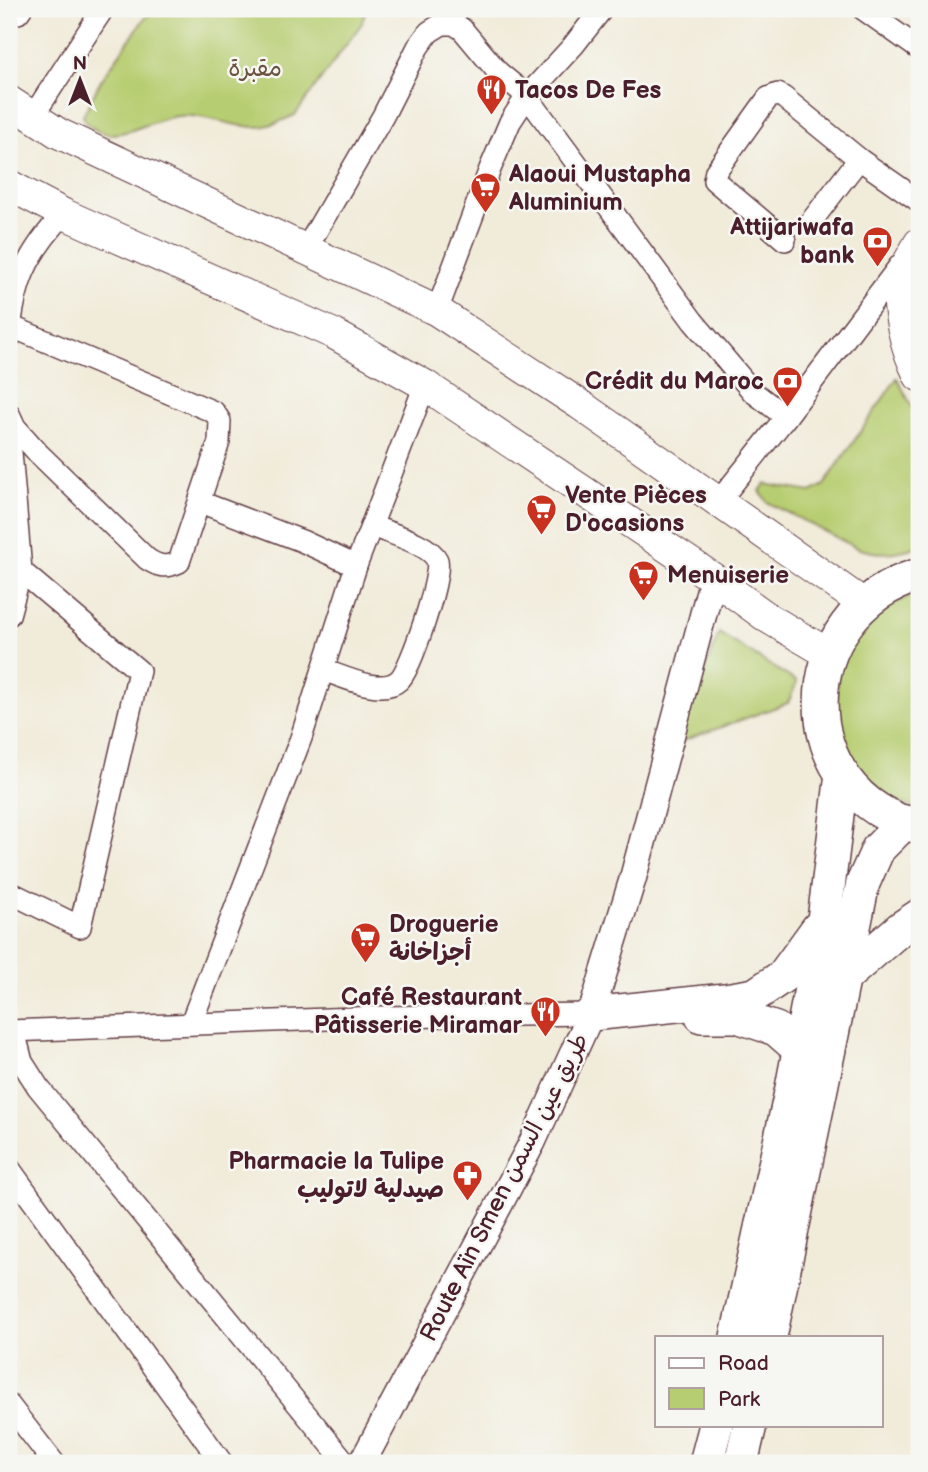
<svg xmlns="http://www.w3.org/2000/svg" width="928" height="1472" viewBox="0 0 928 1472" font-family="'Balsamiq Sans','Playpen Sans Arabic',sans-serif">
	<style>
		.green { fill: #b7cd71; stroke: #80764e; stroke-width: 2 }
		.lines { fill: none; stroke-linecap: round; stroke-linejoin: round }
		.minor-casing { stroke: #633e45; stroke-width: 24 }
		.tertiary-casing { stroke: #633e45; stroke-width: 29 }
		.secondary-casing { stroke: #633e45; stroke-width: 32 }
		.trunk-casing { stroke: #633e45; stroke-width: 36 }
		.minor { stroke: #fff; stroke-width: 21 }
		.tertiary { stroke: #fff; stroke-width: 26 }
		.secondary { stroke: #fff; stroke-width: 30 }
		.trunk { stroke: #fff; stroke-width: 33 }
		.labels { text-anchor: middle; stroke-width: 5; stroke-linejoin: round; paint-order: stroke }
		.park-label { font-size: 24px; fill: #6b5340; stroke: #f6f6f2 }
		.poi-label { font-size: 24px; font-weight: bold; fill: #4a1f2b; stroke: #f6f6f2; text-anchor: start }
		.street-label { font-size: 24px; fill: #4a1f2b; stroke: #f6f6f2 }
	</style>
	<rect width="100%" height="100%" fill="#f6f6f2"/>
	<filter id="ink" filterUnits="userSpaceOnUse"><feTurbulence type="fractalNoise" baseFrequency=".0143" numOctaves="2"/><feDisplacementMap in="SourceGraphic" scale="14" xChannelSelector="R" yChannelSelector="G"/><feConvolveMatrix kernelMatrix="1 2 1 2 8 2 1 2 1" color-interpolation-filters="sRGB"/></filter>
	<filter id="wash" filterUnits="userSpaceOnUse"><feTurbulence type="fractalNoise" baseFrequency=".00686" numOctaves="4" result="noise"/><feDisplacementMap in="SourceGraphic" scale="28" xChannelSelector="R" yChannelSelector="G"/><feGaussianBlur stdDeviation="1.57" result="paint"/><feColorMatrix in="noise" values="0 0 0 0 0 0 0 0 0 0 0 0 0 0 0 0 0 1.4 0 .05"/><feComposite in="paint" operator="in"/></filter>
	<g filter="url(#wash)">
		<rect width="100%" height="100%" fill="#f1ebd9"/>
		<!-- green -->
		<g class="green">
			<path d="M157 9H366L362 23 295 115C283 120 268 128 254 127 228 126 204 114 178 116 156 118 130 135 109 134 99 133 86 126 83 116L100 82 144 19Z"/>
			<path d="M897 378 919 420V546C898 553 879 556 857 548L767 502 760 491 765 484 811 492 824 485Z"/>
			<path d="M919 593V809C840 792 808 684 864 625 880 608 899 600 919 593Z"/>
			<path d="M719 633 797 682 788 703 677 743Z"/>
		</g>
	</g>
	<g filter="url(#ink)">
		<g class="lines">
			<defs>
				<g id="minor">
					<path d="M863 9 919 49"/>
					<path d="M18 13 21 9"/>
					<path d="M33 116 103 9"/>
					<path d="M810 223 859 159 919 201"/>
					<path d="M785 240 714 180 716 171 768 98 778 94 783 97 859 159"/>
					<path d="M306 249 383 116 418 47 429 32 442 24H454L462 29 498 72 527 96 693 321 753 392 786 417"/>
					<path d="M437 311 490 169 510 122 527 96 573 46 602 9"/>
					<path d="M9 338C14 284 26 254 64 214"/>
					<path d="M9 414 15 427 38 453 147 559C159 567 166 568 179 562L219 442 220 421 214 412 10 326"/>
					<path d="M9 428 21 571 9 615"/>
					<path d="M719 501 786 417 901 264"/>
					<path d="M200 502 302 541 356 566"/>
					<path d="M323 670C342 676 382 696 399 680 411 670 443 572 437 560 429 543 388 533 372 526"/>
					<path d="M9 892 80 927 139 671 21 571"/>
					<path d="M191 1023 301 738 356 566 425 385"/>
					<path d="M9 1031 382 1017 591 1014"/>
					<path d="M14 1031 22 1062 38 1087 346 1463"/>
					<path d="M9 1168 222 1463"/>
					<path d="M9 1405 54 1463"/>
				</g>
				<path id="tertiary" d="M362 1463 532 1143 591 1014 633 878 713 578"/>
				<g id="secondary">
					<path d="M9 101 58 133 437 311 579 404 864 604"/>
					<path d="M9 185 64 214 334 334 425 385 713 578 768 618 829 654"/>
					<path d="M919 243C913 254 905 266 901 278 893 304 907 353 919 376"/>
				</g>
				<g id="trunk">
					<path d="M919 575C790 612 787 794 919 827"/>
					<path d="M841 980 901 928 919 916"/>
					<path d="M591 1014 725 1000 755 995 783 976 818 928"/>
					<path d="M702 1016H737L776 1029 799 1049"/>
					<path d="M737 1337 792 1088 824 920 842 774"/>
					<path d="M770 1337 863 883 878 849 905 822"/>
					<path d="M706 1463 716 1425"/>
					<path d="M741 1463 750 1425"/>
				</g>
			</defs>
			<!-- minor casing -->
			<use href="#minor" class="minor-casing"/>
			<!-- tertiary casing -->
			<use href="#tertiary" class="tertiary-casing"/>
			<!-- secondary casing -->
			<use href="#secondary" class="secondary-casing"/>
			<!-- trunk casing -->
			<use href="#trunk" class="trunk-casing"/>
			<!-- minor -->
			<use href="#minor" class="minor"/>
			<!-- tertiary -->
			<use href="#tertiary" class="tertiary"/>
			<!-- secondary -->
			<use href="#secondary" class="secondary"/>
			<!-- trunk -->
			<use href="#trunk" class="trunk"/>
		</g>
	</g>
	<!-- icons -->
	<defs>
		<symbol id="restaurant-pin" viewBox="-11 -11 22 30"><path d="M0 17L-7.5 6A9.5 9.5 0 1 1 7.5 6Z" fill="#c8321e" stroke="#f6f6f2"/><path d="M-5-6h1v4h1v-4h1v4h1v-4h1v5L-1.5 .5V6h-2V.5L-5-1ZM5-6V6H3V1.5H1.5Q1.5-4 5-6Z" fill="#fff"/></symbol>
		<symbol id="supermarket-pin" viewBox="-11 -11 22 30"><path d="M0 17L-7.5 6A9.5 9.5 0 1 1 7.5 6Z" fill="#c8321e" stroke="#f6f6f2"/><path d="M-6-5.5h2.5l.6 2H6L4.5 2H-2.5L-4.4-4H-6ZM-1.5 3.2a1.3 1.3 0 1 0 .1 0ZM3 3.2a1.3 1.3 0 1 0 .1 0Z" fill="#fff"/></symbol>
		<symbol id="bank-pin" viewBox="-11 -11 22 30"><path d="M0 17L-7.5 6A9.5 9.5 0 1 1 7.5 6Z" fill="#c8321e" stroke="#f6f6f2"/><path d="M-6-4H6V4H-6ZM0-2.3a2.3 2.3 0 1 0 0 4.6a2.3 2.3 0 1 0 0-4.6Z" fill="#fff"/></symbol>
		<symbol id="pharmacy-pin" viewBox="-11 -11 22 30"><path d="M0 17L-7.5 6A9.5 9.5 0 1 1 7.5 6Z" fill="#c8321e" stroke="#f6f6f2"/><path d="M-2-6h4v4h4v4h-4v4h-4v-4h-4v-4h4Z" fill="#fff"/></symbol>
	</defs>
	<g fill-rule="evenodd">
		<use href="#restaurant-pin" x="474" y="72" width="35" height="47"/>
		<use href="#supermarket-pin" x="468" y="170" width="35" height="47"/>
		<use href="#bank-pin" x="860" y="224" width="35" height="47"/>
		<use href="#bank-pin" x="770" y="364" width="35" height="47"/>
		<use href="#supermarket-pin" x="524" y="492" width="35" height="47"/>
		<use href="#supermarket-pin" x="626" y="558" width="35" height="47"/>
		<use href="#supermarket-pin" x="348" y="920" width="35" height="47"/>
		<use href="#restaurant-pin" x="528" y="994" width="35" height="47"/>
		<use href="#pharmacy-pin" x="450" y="1158" width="35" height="47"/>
	</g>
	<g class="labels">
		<!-- park labels -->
		<g class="park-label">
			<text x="255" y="76">مقبرة</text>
		</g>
		<!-- poi labels -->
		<g class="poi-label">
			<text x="515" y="98">Tacos De Fes</text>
			<text x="509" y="182">Alaoui Mustapha<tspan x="509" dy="28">Aluminium</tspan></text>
			<text x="854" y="235" text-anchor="end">Attijariwafa<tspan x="854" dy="28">bank</tspan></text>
			<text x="764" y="389" text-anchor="end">Crédit du Maroc</text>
			<text x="565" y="503">Vente Pièces<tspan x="565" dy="28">D'ocasions</tspan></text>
			<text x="667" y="583">Menuiserie</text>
			<text x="389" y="932">Droguerie<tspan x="389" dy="28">أجزاخانة</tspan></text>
			<text x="522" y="1005" text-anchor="end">Café Restaurant<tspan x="522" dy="28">Pâtisserie Miramar</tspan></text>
			<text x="444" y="1169" text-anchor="end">Pharmacie la Tulipe<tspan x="444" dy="28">صيدلية لاتوليب</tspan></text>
		</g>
		<!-- street labels -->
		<g class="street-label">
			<text transform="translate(504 1187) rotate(-63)" y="8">Route Aïn Smen طريق عين السمن</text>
		</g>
	</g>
	<!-- margin -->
	<rect width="928" height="1472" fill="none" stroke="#f6f6f2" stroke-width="35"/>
	<!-- legend -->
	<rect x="655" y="1336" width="228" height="91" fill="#f6f6f2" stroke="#b1a0a2" stroke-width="2"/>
	<rect x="669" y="1358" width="35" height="10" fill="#ffffff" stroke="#b1a0a2" stroke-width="2"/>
	<text x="718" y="1370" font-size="21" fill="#4a1f2b">Road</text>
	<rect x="669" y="1388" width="35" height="21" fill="#b7cd71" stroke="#b1a0a2" stroke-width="2"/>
	<text x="718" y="1406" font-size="21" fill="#4a1f2b">Park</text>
	<!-- north arrow -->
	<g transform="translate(80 80)" stroke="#f6f6f2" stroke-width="5" paint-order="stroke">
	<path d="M0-5L12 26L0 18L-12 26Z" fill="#4a1f2b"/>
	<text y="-10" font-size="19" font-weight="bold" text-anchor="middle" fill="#4a1f2b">N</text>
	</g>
</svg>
